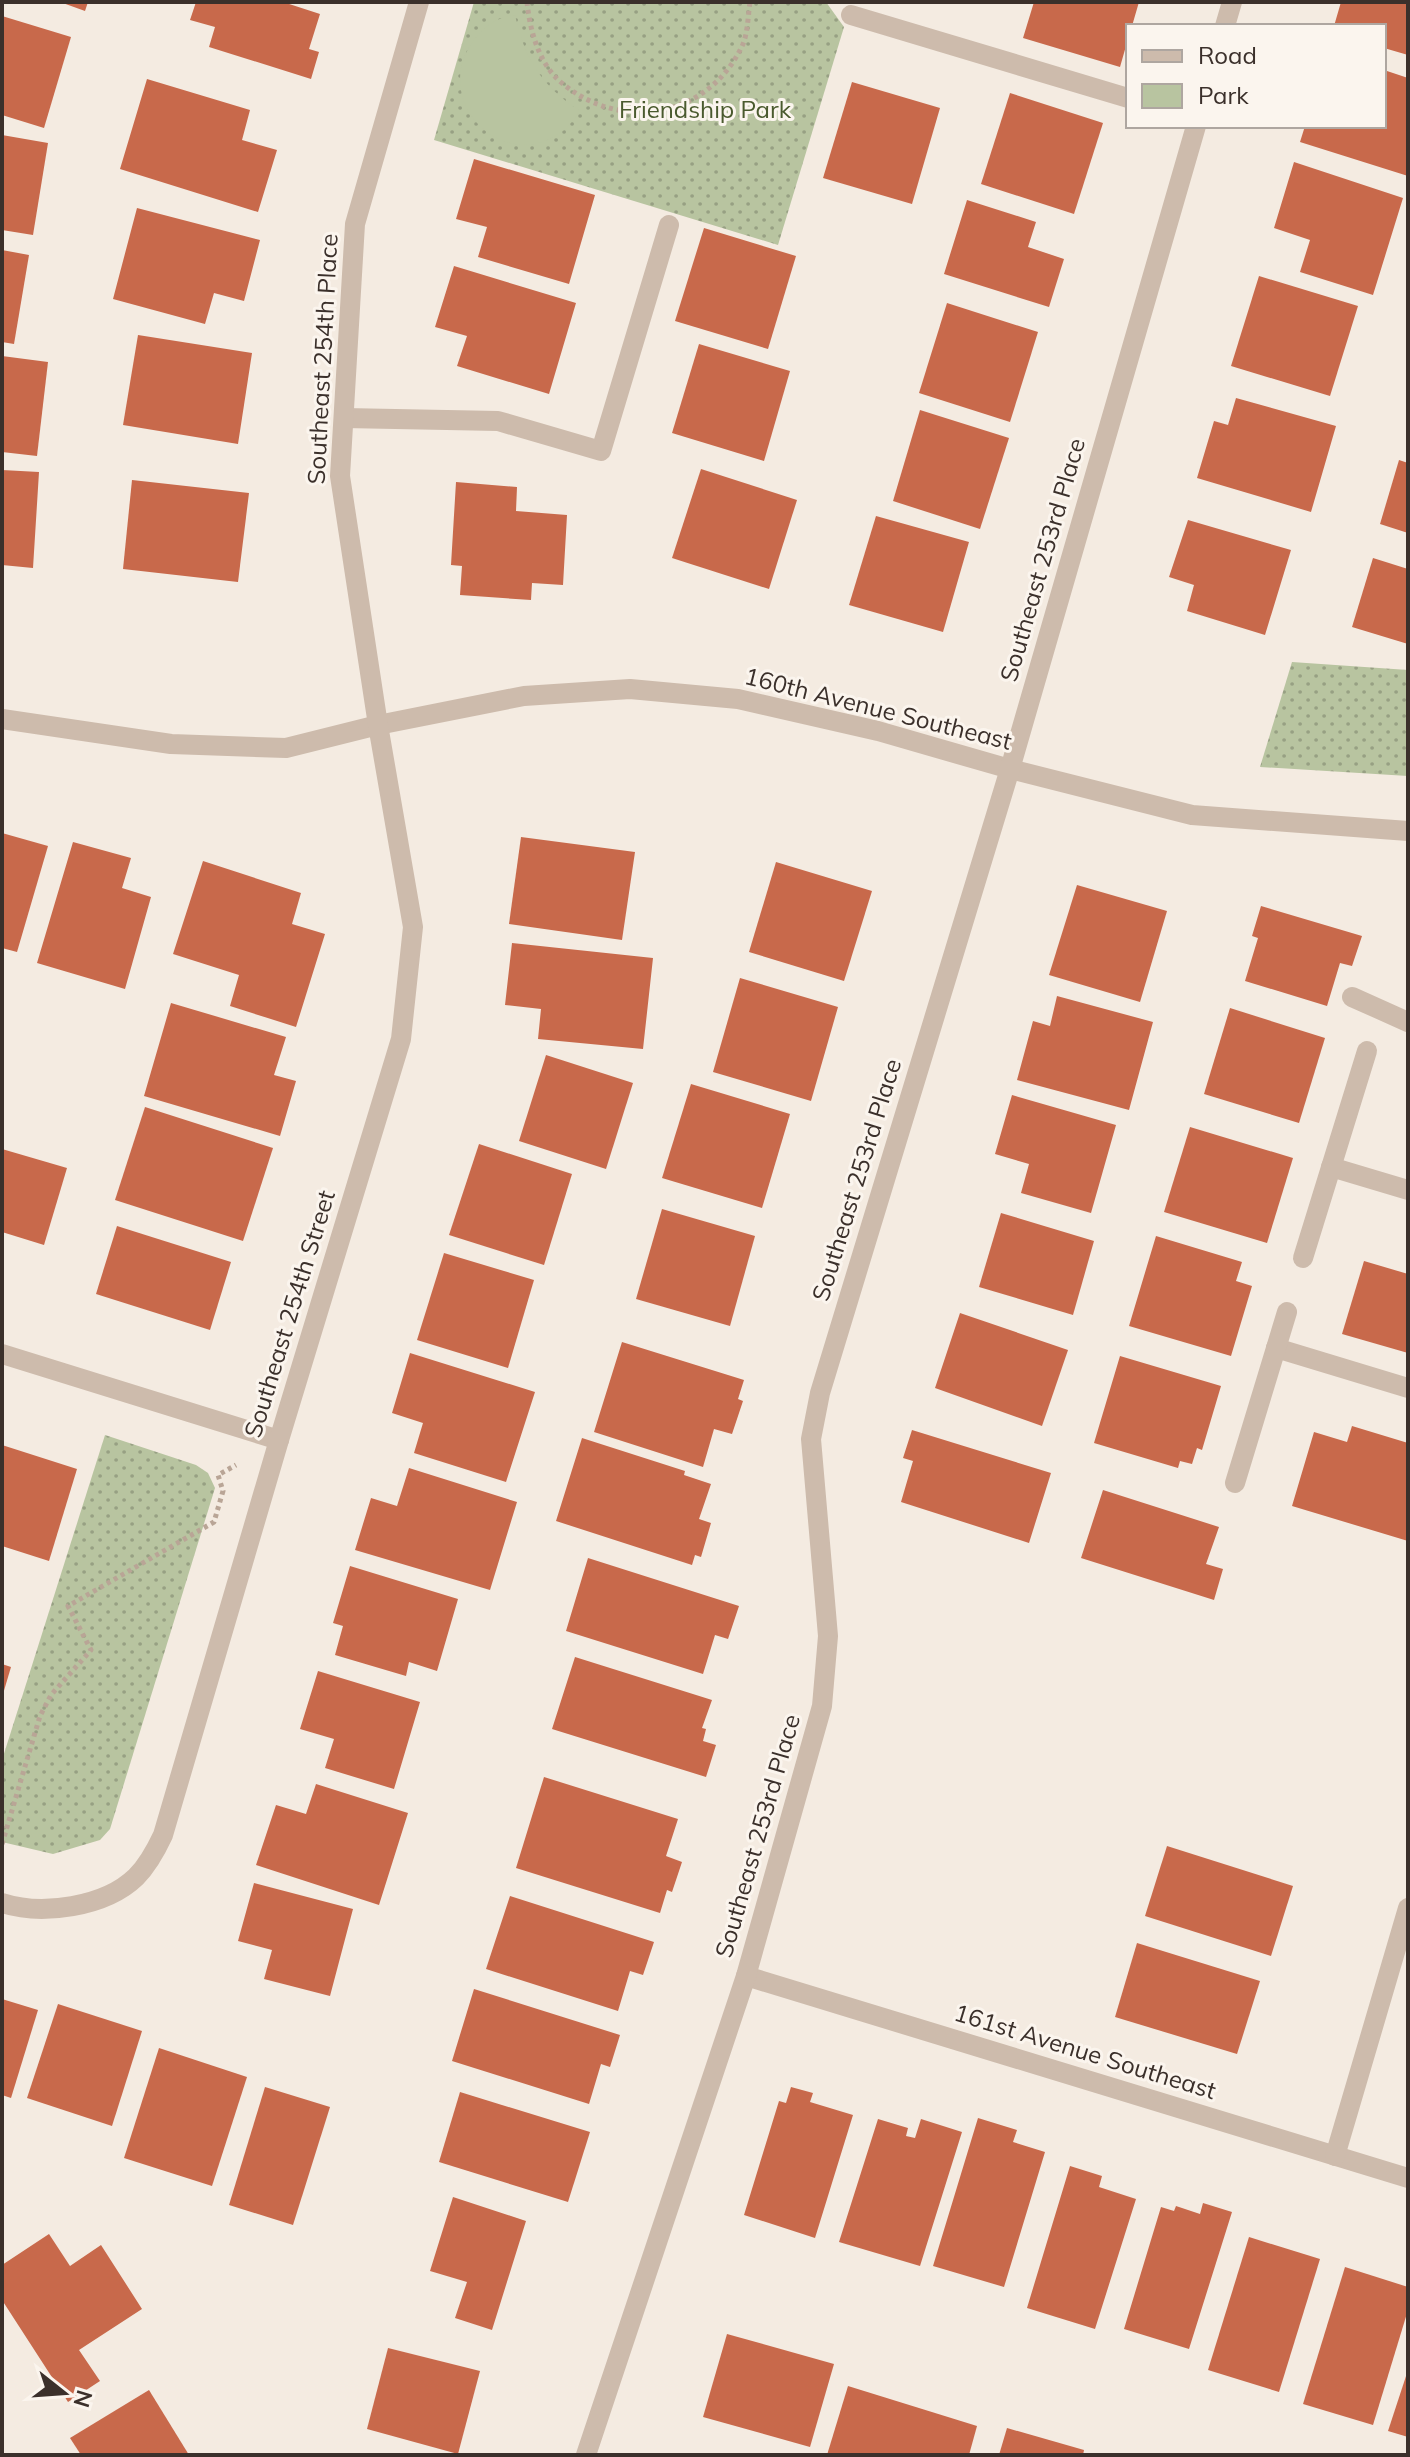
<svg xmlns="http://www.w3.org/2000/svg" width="1410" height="2457" viewBox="0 0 1410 2457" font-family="Mulish,sans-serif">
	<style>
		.green { fill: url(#green-dots) }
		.pitch { fill: #b8c4a0 }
		.building { fill: #c8694b }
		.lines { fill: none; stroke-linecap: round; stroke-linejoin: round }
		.path { stroke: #b9a596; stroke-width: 5; stroke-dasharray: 4 4; stroke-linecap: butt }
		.lane { stroke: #cdbbac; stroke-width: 20 }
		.street { stroke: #cdbbac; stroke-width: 20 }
		.labels { text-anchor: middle; stroke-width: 6; stroke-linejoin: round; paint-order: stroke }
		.park-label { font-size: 24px; fill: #4a5a2e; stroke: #fbf5ee }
		.street-label { font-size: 24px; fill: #3b302b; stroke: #fbf5ee }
	</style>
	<defs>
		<pattern id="green-dots" width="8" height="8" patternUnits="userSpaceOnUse" patternTransform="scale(2)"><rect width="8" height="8" fill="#b8c4a0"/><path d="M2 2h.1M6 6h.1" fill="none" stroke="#97a083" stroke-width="1.8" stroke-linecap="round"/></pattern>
	</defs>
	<rect width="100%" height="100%" fill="#f4ebe1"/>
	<!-- green -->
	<g class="green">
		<path d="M474 2H826L844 27 778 245 434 140Z"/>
		<path d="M1292 662 1408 670V776L1260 767Z"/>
		<path d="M105 1435 196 1465 208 1473 215 1488 110 1829 100 1840 53 1854 2 1842V1760Z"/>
	</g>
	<!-- pitch -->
	<path class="pitch" d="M515 15C525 60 542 86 580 111 575 117 570 125 564 130 503 179 424 96 478 35 487 24 501 16 515 15Z"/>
	<!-- building -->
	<g class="building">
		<path d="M60 2H88L85 11Z"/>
		<path d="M196 2H283L320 14 309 49 319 52 311 79 209 47 215 27 190 20Z"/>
		<path d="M1034 2H1139L1132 26H1128V39L1120 67 1023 38Z"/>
		<path d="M1341 2H1408V55L1384 48V26H1334Z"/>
		<path d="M2 16 71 37 44 128 2 115Z"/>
		<path d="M1384 70 1408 78V176L1300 142 1305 126H1384Z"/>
		<path d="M147 79 250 110 242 140 277 150 258 212 120 169Z"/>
		<path d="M852 82 940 108 912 204 823 178Z"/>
		<path d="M1010 93 1103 123 1074 214 981 184Z"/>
		<path d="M2 135 48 143 33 235 2 230Z"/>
		<path d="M474 159 595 195 569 284 478 257 487 227 456 219Z"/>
		<path d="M1294 162 1403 198 1373 295 1300 272 1310 240 1274 228Z"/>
		<path d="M967 200 1036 222 1028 247 1064 259 1049 307 944 274Z"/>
		<path d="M137 208 260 240 244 301 214 293 205 324 113 299Z"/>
		<path d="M704 228 796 256 768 349 675 321Z"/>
		<path d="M2 250 29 255 14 344 2 342Z"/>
		<path d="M454 266 576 303 549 394 457 366 467 336 435 327Z"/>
		<path d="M1259 276 1358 306 1330 396 1231 366Z"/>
		<path d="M947 303 1038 332 1010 422 919 393Z"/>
		<path d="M138 335 252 353 238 444 123 425Z"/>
		<path d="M699 344 790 371 764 461 672 433Z"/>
		<path d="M2 356 48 362 37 456 2 452Z"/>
		<path d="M1236 398 1336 426 1311 512 1197 478 1214 421 1228 425Z"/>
		<path d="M920 410 1009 438 980 529 893 501Z"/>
		<path d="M1399 460 1408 463V533L1380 524Z"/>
		<path d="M701 469 797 500 769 589 672 558Z"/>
		<path d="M2 470 39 472 33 568 2 565Z"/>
		<path d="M132 480 249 493 238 582 123 569Z"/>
		<path d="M456 482 517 487 516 511 567 515 563 585 532 583 531 600 460 595 462 566 451 565Z"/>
		<path d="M876 516 969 542 943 632 849 605Z"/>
		<path d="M1188 520 1291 550 1265 635 1187 611 1194 585 1169 577Z"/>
		<path d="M1373 558 1408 569V644L1352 627Z"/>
		<path d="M2 833 48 846 17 952 2 948Z"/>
		<path d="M521 837 635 852 622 940 509 924Z"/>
		<path d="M73 842 131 858 122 888 151 897 125 989 37 963Z"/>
		<path d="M203 861 301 893 292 924 325 934 296 1027 230 1006 239 975 173 954Z"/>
		<path d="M776 862 872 891 844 981 749 952Z"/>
		<path d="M1077 885 1167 911 1140 1002 1049 975Z"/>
		<path d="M1261 906 1362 936 1352 966 1340 963 1327 1006 1245 981 1258 938 1252 936Z"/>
		<path d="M512 943 653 958 643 1049 538 1039 541 1009 505 1005Z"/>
		<path d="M740 978 838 1007 811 1101 713 1072Z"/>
		<path d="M1057 996 1153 1022 1129 1110 1017 1080 1033 1021 1050 1026Z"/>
		<path d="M171 1003 286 1037 274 1075 296 1081 280 1136 144 1096Z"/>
		<path d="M1230 1008 1325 1038 1299 1123 1204 1094Z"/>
		<path d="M546 1055 633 1083 606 1169 519 1141Z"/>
		<path d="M691 1084 790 1114 762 1208 662 1178Z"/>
		<path d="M1012 1095 1116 1125 1091 1213 1021 1193 1029 1164 995 1154Z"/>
		<path d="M145 1107 273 1148 243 1241 115 1200Z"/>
		<path d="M1190 1127 1293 1158 1267 1243 1164 1212Z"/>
		<path d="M479 1144 572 1174 544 1265 449 1235Z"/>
		<path d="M2 1149 67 1168 44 1245 2 1232Z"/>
		<path d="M662 1209 755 1236 730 1326 636 1299Z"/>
		<path d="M1001 1213 1094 1241 1073 1315 979 1287Z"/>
		<path d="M117 1226 231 1262 210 1330 96 1294Z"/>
		<path d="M1156 1236 1242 1262 1236 1281 1252 1286 1231 1356 1129 1326Z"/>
		<path d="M444 1253 534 1280 508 1368 417 1340Z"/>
		<path d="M1364 1261 1408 1274V1353L1342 1334Z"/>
		<path d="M960 1313 1068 1350 1042 1426 935 1388Z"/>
		<path d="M622 1342 744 1380 738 1399 743 1401 732 1434 714 1429 703 1467 594 1432Z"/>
		<path d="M410 1353 535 1392 506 1482 414 1453 423 1423 392 1413Z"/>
		<path d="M1120 1356 1221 1386 1202 1450 1197 1448 1192 1464 1180 1461 1178 1468 1094 1443Z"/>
		<path d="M1352 1426 1408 1443V1541L1292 1506 1314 1432 1347 1442Z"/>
		<path d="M912 1430 1051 1473 1029 1543 901 1502 913 1461 903 1458Z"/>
		<path d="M582 1438 685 1471 684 1475 711 1484 699 1519 711 1523 701 1557 695 1555 692 1565 556 1521Z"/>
		<path d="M2 1445 77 1469 49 1561 2 1546Z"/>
		<path d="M409 1468 517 1502 490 1590 355 1550 371 1498 397 1506Z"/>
		<path d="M1103 1490 1219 1527 1206 1564 1223 1569 1214 1600 1081 1558Z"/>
		<path d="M588 1558 739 1606 728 1639 715 1635 703 1674 566 1631Z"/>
		<path d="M350 1566 458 1599 437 1671 409 1662 406 1676 335 1655 343 1626 333 1623Z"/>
		<path d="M575 1657 712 1700 702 1728 706 1729 703 1741 716 1745 706 1777 552 1729Z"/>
		<path d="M2 1664 11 1667 3 1694H2Z"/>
		<path d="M318 1671 420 1702 394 1789 325 1768 334 1739 300 1729Z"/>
		<path d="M544 1777 678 1819 666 1856 682 1862 672 1892 667 1890 660 1913 516 1868Z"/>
		<path d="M316 1784 408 1813 379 1905 256 1865 276 1805 306 1814Z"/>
		<path d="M1167 1846 1293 1886 1271 1956 1145 1916Z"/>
		<path d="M254 1883 353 1909 330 1996 264 1979 272 1950 238 1941Z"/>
		<path d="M510 1896 654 1942 643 1975 630 1971 618 2011 486 1969Z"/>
		<path d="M1137 1943 1260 1981 1237 2054 1115 2017Z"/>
		<path d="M474 1989 620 2035 610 2067 601 2064 589 2104 452 2061Z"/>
		<path d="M2 1999 38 2010 11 2098 2 2095Z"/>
		<path d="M58 2004 142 2031 112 2126 27 2098Z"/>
		<path d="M159 2048 247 2077 212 2186 124 2158Z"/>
		<path d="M265 2087 330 2107 293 2225 229 2205Z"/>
		<path d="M791 2087 813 2093 810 2102 853 2115 815 2238 744 2215 779 2101 786 2103Z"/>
		<path d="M460 2092 590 2132 568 2202 439 2162Z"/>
		<path d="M978 2118 1017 2130 1013 2142 1045 2152 1004 2287 933 2266Z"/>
		<path d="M878 2119 908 2128 906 2136 915 2138 921 2119 962 2132 920 2266 839 2242Z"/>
		<path d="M1070 2166 1102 2176 1099 2187 1136 2199 1095 2329 1027 2308Z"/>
		<path d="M453 2197 526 2221 492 2330 455 2318 467 2282 430 2271Z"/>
		<path d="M1203 2203 1232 2212 1189 2349 1124 2329 1161 2207 1174 2211 1176 2206 1200 2214Z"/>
		<path d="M49 2234 70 2266 101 2245 142 2309 79 2350 100 2381 68 2402 2 2300V2265Z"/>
		<path d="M1249 2237 1320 2259 1279 2392 1208 2370Z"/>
		<path d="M1345 2267 1408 2287V2310L1373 2425 1303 2404Z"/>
		<path d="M727 2334 834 2364 810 2447 703 2417Z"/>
		<path d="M388 2348 480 2371 458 2454 367 2429Z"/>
		<path d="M1408 2370V2437L1388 2431Z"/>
		<path d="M848 2386 977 2426 969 2455H827Z"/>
		<path d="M149 2390 189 2455H81L70 2438Z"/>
		<path d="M1007 2428 1084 2450 1083 2455H999Z"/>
	</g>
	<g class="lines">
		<!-- path -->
		<g class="path">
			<path d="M527 2C530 31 539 65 563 84 623 133 710 117 743 44 748 32 748 15 750 2"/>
			<path d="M2 1844 40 1716 51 1695 91 1650 68 1606 214 1522 223 1491 218 1475 236 1465"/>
		</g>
		<!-- lane -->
		<g class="lane">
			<path d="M851 15 1128 98"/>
			<path d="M344 418 498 421 601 451 669 225"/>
			<path d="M1352 997 1408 1022"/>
			<path d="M1331 1167 1408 1190"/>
			<path d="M1303 1258 1367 1051"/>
			<path d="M1276 1348 1408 1388"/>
			<path d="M1235 1483 1287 1312"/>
		</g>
		<!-- street -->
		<g class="street">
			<path d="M1225 26 1232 2"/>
			<path d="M2 719 171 744 286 748 378 725 524 696 630 689 738 699 878 731 1010 769 1192 815 1408 831"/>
			<path d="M2 1354 279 1440"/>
			<path d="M2 1903C42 1916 105 1907 136 1877 148 1865 156 1850 163 1835L279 1440 401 1039 413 927 378 725 340 476 355 224 419 2"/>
			<path d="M746 1976 1408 2178"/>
			<path d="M1335 2156 1408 1908"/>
			<path d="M586 2455 746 1976 822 1706 828 1636 811 1439 820 1393 1010 769 1196 126"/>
		</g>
	</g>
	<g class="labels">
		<!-- park labels -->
		<g class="park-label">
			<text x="705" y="118">Friendship Park</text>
		</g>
		<!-- street labels -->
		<g class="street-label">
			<text transform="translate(323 359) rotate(-87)" y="8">Southeast 254th Place</text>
			<text transform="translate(1043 560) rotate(-74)" y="8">Southeast 253rd Place</text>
			<text transform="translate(878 709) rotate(14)" y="8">160th Avenue Southeast</text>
			<text transform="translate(857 1180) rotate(-73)" y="8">Southeast 253rd Place</text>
			<text transform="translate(290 1314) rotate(-73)" y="8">Southeast 254th Street</text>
			<text transform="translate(758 1836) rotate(-74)" y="8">Southeast 253rd Place</text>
			<text transform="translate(1085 2052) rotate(17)" y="8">161st Avenue Southeast</text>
		</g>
	</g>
	<!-- border -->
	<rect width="1410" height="2457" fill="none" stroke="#3b302b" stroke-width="8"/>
	<!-- legend -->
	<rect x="1126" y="24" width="260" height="104" fill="#fbf5ee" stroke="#aea6a0" stroke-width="2"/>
	<rect x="1142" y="50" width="40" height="12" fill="#cdbbac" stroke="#aea6a0" stroke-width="2"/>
	<text x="1198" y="64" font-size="24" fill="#3b302b">Road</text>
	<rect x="1142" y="84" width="40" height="24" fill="#b8c4a0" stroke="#aea6a0" stroke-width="2"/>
	<text x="1198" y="104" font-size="24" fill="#3b302b">Park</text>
	<!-- north arrow -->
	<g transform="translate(64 2393) rotate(107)" stroke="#fbf5ee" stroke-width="6" paint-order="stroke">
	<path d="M0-6L14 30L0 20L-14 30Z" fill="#3b302b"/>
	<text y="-12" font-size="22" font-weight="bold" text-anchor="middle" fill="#3b302b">N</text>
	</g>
</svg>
